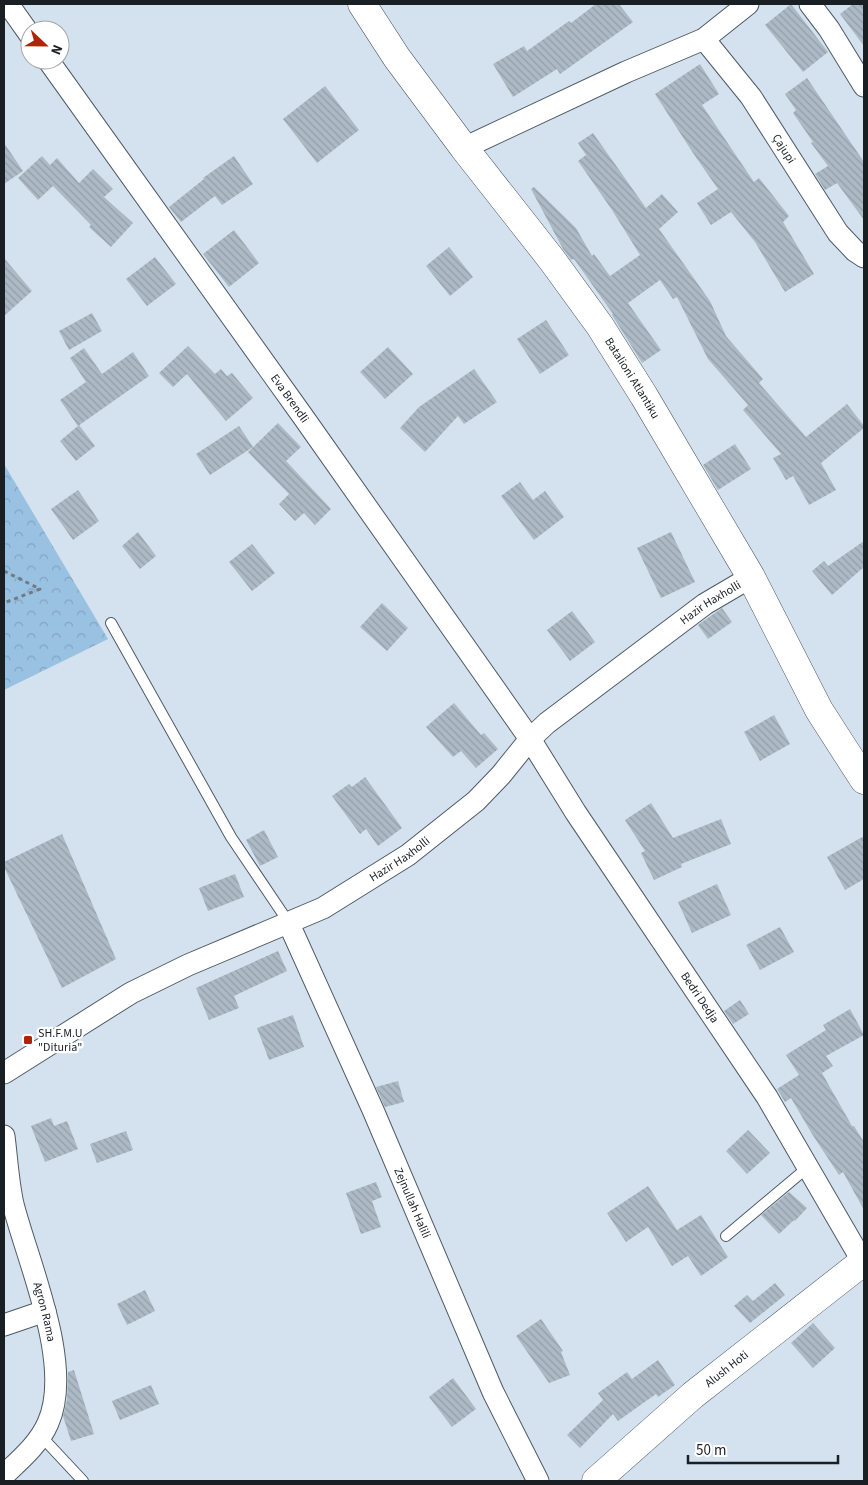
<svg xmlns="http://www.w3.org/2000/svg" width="868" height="1485" viewBox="0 0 868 1485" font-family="'Source Sans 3',sans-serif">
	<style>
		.forest { fill: url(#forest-crowns) }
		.building { fill: url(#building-back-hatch) }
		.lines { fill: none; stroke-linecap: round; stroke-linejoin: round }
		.lane-casing { stroke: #4e5b65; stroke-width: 12 }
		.street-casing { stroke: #4e5b65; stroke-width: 23 }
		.secondary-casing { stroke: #4e5b65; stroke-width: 29 }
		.path { stroke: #717b83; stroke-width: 3; stroke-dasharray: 4 4; stroke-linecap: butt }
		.lane { stroke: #fff; stroke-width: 10 }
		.street { stroke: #fff; stroke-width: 21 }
		.secondary { stroke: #fff; stroke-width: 28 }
		.poi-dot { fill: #b02306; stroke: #fff; stroke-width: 2 }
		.labels { text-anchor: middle; stroke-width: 4.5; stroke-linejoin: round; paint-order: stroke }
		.street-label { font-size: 12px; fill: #1a1f24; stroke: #fff }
		.poi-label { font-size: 12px; fill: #1a1f24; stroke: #fff; text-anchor: start }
	</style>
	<defs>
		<pattern id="forest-crowns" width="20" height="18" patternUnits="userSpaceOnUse" patternTransform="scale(1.25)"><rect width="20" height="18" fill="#98c1e2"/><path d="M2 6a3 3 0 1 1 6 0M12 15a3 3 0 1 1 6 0" fill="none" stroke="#82a5c2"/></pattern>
		<pattern id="building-back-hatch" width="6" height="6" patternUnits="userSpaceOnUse" patternTransform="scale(1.25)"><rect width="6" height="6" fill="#abbac5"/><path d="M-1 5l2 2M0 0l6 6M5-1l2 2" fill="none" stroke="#939fa9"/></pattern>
	</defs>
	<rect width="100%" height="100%" fill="#d3e2ee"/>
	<!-- forest -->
	<path class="forest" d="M4 464 108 639 4 690Z"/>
	<!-- building -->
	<g class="building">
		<path d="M596 4H619L633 22 560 74 557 69 513 97 493 64 524 46 527 51 569 21 571 23Z"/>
		<path d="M791 4 828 52 803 72 765 25Z"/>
		<path d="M853 4H864V46L840 14Z"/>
		<path d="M700 64 719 94 702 105 754 182 759 178 789 216 783 222 814 274 785 292 755 242 731 212 711 225 697 203 718 189 693 153 655 94Z"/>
		<path d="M807 78 864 162V220L837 183 825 190 815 174 828 166 811 143 813 142 793 113 796 110 785 94Z"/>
		<path d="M325 86 359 130 317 163 283 119Z"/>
		<path d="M593 133 646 208 662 194 678 212 659 229 710 301 726 336 763 379 759 383 806 437 847 404 864 426V428L821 463 836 490 809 505 793 476 786 480 773 458 781 454 743 410 748 405 708 359 677 297 673 299 660 280 628 303 661 350 642 363 612 315 613 314 574 259 571 260 563 249 531 189 534 187 576 228 592 256 594 254 610 276 640 255 612 210 578 161 586 155 578 143Z"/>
		<path d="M4 143 23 171 4 184Z"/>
		<path d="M42 156 50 165 57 158 79 183 93 169 113 189 104 197 133 223 111 247 89 227 91 225 53 186 38 200 18 178Z"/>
		<path d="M234 156 253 184 222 205 215 196 181 222 169 207 204 179 203 178Z"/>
		<path d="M234 230 259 263 229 287 203 254Z"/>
		<path d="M449 247 473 277 450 296 426 266Z"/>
		<path d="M155 257 176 284 147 306 126 279Z"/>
		<path d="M4 258 32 291 4 316Z"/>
		<path d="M92 313 102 331 69 350 59 331Z"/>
		<path d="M546 320 569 355 540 374 517 339Z"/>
		<path d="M188 346 215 374 221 369 227 376 232 373 253 398 226 421 187 374 173 387 159 373Z"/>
		<path d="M388 347 413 374 385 399 360 372Z"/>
		<path d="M84 348 102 374 133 352 149 376 78 426 60 400 86 382 70 358Z"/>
		<path d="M474 369 497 402 464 424 458 416 425 452 400 428 419 407Z"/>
		<path d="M278 423 301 447 286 461 331 509 315 525 304 513 295 521 279 504 289 494 248 452Z"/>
		<path d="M79 425 95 446 76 461 60 441Z"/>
		<path d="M239 426 253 447 210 475 196 454Z"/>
		<path d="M735 444 751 469 718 490 703 465Z"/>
		<path d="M520 482 533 500 545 491 564 517 534 540 501 496Z"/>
		<path d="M78 490 99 521 73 540 51 509Z"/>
		<path d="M138 532 156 556 140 569 122 546Z"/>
		<path d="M671 532 695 582 661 598 637 548Z"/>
		<path d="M864 541V567L832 595 812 571 824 561 828 566Z"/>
		<path d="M252 544 275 573 252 591 229 562Z"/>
		<path d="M382 603 408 628 387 651 360 627Z"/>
		<path d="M722 608 732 622 708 639 698 625Z"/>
		<path d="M572 611 595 642 570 661 547 630Z"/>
		<path d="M454 703 481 735 484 733 498 749 476 768 461 751 453 757 426 727Z"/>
		<path d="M774 715 790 744 760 761 744 732Z"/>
		<path d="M365 777 402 828 378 846 366 829 360 834 332 796 349 784 352 787Z"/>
		<path d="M651 803 673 838 721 819 731 844 681 864 682 867 654 880 641 853 645 851 625 820Z"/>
		<path d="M264 830 278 857 260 866 246 840Z"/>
		<path d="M62 834 116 959 62 988 4 867V862Z"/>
		<path d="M864 836V879L845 890 827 857Z"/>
		<path d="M235 874 244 897 208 911 199 888Z"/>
		<path d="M717 884 731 915 692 933 678 902Z"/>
		<path d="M780 927 794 952 760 970 746 945Z"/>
		<path d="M278 951 287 971 234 996 239 1008 209 1020 196 988Z"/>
		<path d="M740 1000 749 1014 733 1024 724 1011Z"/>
		<path d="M850 1009 864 1035 826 1056 833 1066 822 1073 852 1126H854L864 1142V1210L843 1172 839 1175 812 1134 791 1098 785 1102 777 1089 799 1075 786 1055 826 1030 823 1025Z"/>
		<path d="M293 1015 304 1047 269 1060 257 1028Z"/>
		<path d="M398 1081 404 1102 385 1107 376 1087Z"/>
		<path d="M51 1118 54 1126 67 1121 78 1149 45 1162 31 1126Z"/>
		<path d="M748 1130 770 1153 747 1174 726 1151Z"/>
		<path d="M126 1131 133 1150 97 1163 90 1144Z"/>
		<path d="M376 1182 382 1197 372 1201 381 1227 361 1234 346 1193Z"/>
		<path d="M648 1186 677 1230 701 1215 728 1257 701 1276 688 1256 672 1266 648 1227 626 1242 607 1213Z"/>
		<path d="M789 1192 807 1208 795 1221 794 1220 779 1234 761 1215Z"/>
		<path d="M775 1283 785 1295 750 1323 734 1306 747 1295 753 1301Z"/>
		<path d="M145 1290 155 1311 127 1325 117 1304Z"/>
		<path d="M541 1319 563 1351 561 1352 570 1375 549 1383 516 1336Z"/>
		<path d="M813 1323 835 1348 813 1368 791 1343Z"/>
		<path d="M658 1360 675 1385 658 1397 656 1394 618 1421 613 1414 580 1448 567 1435 603 1400 598 1393 627 1372 632 1379Z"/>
		<path d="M74 1370 94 1434 71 1441 63 1416 67 1400 68 1372Z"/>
		<path d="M453 1378 476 1409 452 1427 429 1397Z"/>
		<path d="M151 1385 159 1404 120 1420 112 1401Z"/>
	</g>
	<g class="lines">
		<defs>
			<g id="lane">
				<path d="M111 623 231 837 289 923"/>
				<path d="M726 1236 807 1168"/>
				<path d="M40 1435 83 1481"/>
			</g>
			<g id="street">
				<path d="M8 4 30 35"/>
				<path d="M810 4 829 29 864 86"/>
				<path id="s1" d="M704 39 751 97 838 233 855 251 864 257"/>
				<path id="s2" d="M48 60 304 418 530 739 576 813 767 1097 864 1264"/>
				<path d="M464 148 626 72 704 39 748 4"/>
				<path id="s3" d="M289 924 373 1110 493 1392 538 1481"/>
				<path id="s4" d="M4 1073 131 993 188 965 323 908 408 855 476 801 501 775 530 739 547 723 705 604 751 577"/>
				<path id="s5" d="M4 1136C7 1159 8 1182 13 1204 28 1263 74 1365 48 1423 39 1444 20 1460 4 1475"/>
				<path d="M4 1325 45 1311"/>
			</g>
			<g id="secondary">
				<path id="s6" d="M362 4 397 58 464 148 552 260 600 326 644 396 751 577 819 710 864 780"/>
				<path id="s7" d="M596 1481 693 1395 864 1261"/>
			</g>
		</defs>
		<!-- lane casing -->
		<use href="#lane" class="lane-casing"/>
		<!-- street casing -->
		<use href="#street" class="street-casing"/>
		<!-- secondary casing -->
		<use href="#secondary" class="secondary-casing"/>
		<!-- path -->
		<path class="path" d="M4 571 40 589 4 603"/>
		<!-- lane -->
		<use href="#lane" class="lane"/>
		<!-- street -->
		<use href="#street" class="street"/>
		<!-- secondary -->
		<use href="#secondary" class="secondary"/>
	</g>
	<!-- markers -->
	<rect class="poi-dot" x="23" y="1035" width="10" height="10" rx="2.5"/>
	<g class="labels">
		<!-- street labels -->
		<g class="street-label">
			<text dy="4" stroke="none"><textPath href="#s1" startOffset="136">Çajupi</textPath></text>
			<text dy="4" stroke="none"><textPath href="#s6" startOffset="462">Batalioni Atlantiku</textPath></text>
			<text dy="4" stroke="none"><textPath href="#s2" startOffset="416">Eva Brendli</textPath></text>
			<text dy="4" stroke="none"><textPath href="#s4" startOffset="856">Hazir Haxholli</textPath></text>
			<text dy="4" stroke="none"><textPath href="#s4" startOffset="451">Hazir Haxholli</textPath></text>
			<text dy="4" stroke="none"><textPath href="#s2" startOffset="1142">Bedri Dedja</textPath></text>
			<text dy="4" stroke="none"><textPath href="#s3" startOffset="305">Zejnullah Halili</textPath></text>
			<text dy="4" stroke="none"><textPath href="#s5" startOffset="181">Agron Rama</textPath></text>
			<text dy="4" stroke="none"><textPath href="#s7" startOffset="172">Alush Hoti</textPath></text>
		</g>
		<!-- poi labels -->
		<g class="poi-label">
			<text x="38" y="1037">SH.F.M.U<tspan x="38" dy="14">"Dituria"</tspan></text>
		</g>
	</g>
	<!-- border -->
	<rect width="868" height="1485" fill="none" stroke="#1a1f24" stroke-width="10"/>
	<!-- north arrow -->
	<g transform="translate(45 45) rotate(112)"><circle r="24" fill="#ffffff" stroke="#a3a5a7"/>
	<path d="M0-4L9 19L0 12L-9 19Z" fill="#b02306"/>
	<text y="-8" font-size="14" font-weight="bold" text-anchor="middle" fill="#1a1f24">N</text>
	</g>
	<!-- scale -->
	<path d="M688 1455v8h150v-8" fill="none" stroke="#1a1f24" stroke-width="2.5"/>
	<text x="696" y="1455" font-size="15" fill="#1a1f24" stroke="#ffffff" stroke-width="4" paint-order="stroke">50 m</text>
</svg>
